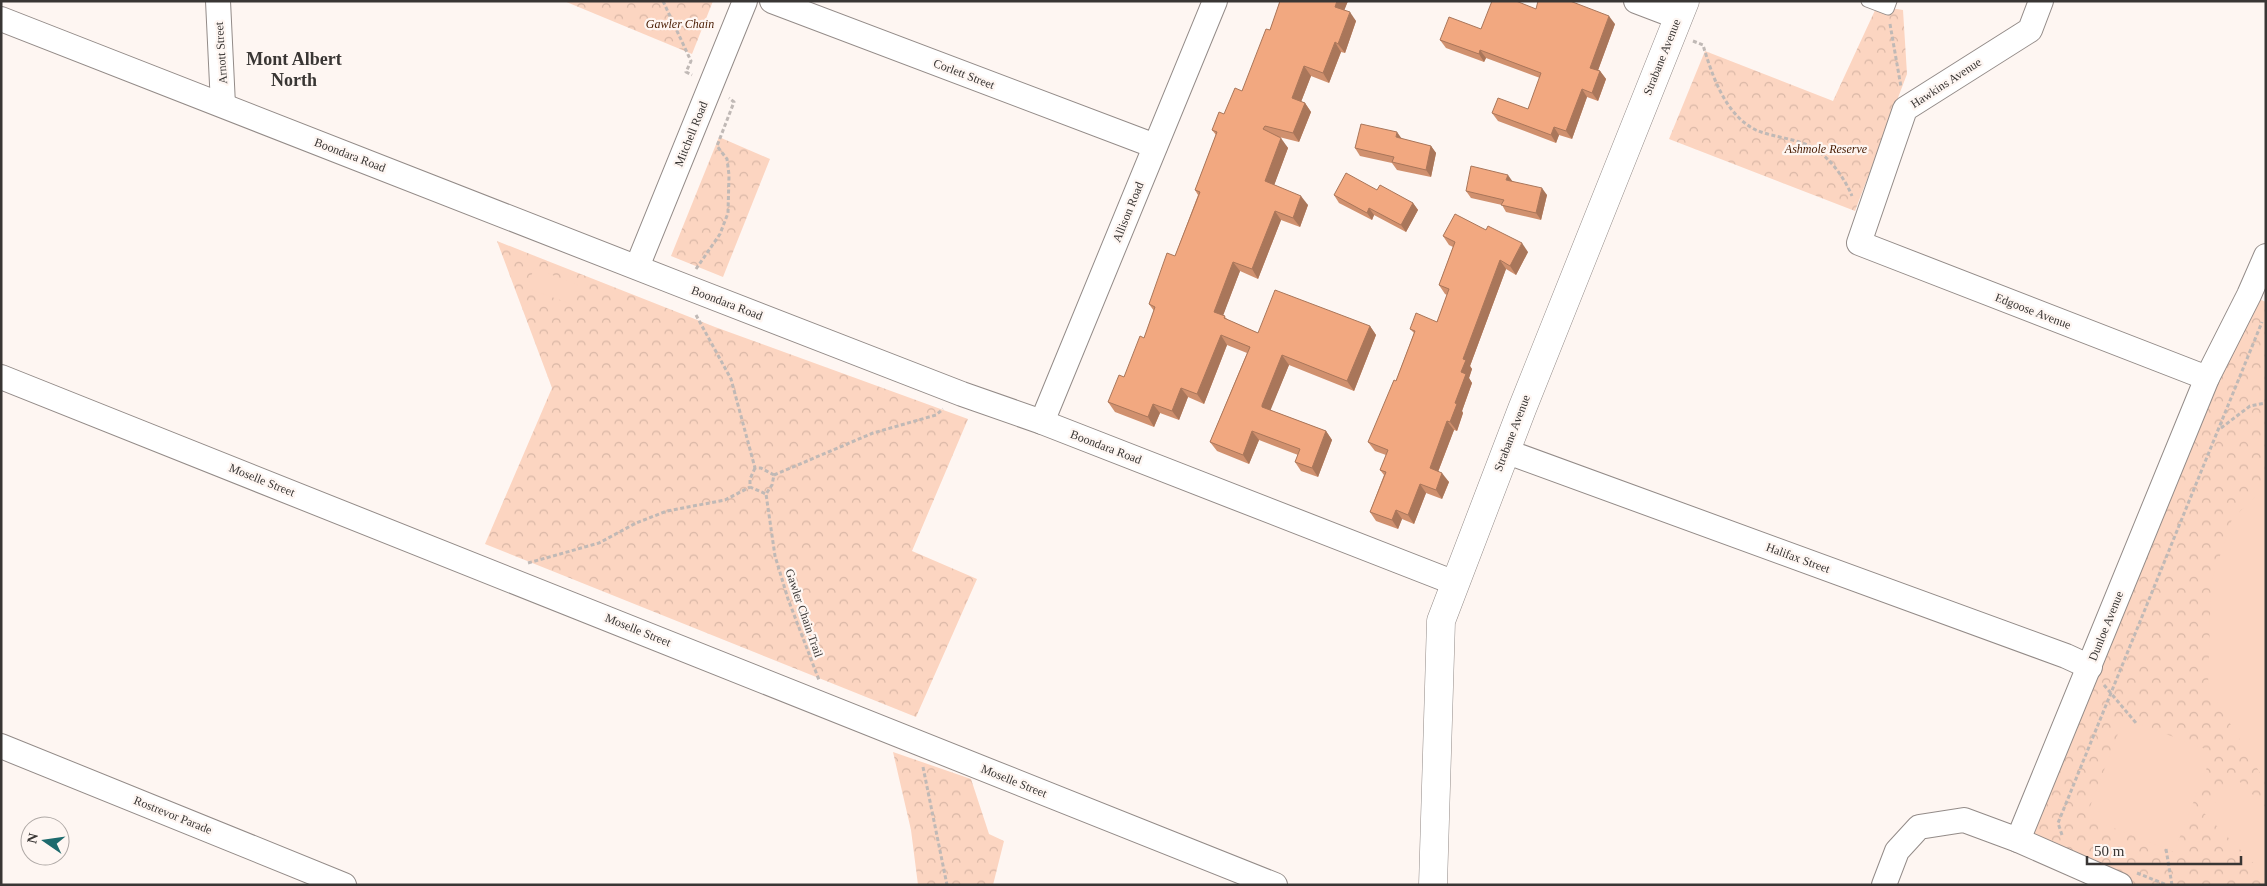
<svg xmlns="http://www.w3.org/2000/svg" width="2267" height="886" viewBox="0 0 2267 886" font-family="Georgia,serif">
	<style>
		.forest { fill: url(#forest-crowns) }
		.pitch { fill: #fcd5c1 }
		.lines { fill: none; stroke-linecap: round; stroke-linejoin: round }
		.service-casing { stroke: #938b88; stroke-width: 13 }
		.minor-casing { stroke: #938b88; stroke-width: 26 }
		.tertiary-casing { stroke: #938b88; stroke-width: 29 }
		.path { stroke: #c0b9b6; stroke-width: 3; stroke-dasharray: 4 2.5; stroke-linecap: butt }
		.service { stroke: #fff; stroke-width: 11 }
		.minor { stroke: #fff; stroke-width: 24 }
		.tertiary { stroke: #fff; stroke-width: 28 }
		.wall { fill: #d0906e }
		.shaded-wall { fill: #a9765a }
		.building { fill: #f2a880; stroke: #a9765a }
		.labels { text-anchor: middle; stroke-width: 4.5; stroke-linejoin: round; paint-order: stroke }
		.park-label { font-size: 12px; font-style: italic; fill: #481b00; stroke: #fef6f2 }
		.street-label { font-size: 12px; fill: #393634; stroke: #fef6f2 }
		.district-label { font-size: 18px; font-weight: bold; fill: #393634; stroke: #fef6f2 }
	</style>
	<defs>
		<pattern id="forest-crowns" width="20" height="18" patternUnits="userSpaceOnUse" patternTransform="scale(1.25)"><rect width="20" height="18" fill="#fcd5c1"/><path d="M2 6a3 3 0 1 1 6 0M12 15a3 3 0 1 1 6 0" fill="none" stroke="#d9b7a6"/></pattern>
	</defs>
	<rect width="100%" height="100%" fill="#fef6f2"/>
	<!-- forest -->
	<g class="forest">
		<path d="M564 1H713L692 54Z"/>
		<path d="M1877 6 1903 10 1907 74 1855 211 1669 139 1705 51 1833 101Z"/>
		<path d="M719 137 770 159 723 277 671 256Z"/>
		<path d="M497 241 715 327 968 419 912 551 977 579 916 717 485 544 552 388Z"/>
		<path d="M2249 295 2266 302V885H2120L2018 840Z"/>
		<path d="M893 752 971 779 989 834 1004 841 993 885H918L911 830Z"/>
	</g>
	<!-- pitch -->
	<g class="pitch">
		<path d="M534 268 578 285 571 304 527 288Z"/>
		<path d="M2266 486V783L2208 687 2211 583 2232 519Z"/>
		<path d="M2124 718 2213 752 2174 852 2086 817Z"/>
		<path d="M2238 780 2266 808V876L2204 813Z"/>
	</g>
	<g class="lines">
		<defs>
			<path id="service" d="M1867 1 1888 9 1891 1"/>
			<g id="minor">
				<path d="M218 1 223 105"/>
				<path d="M772 1 1155 146"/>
				<path d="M1636 1 1678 17"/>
				<path d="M2041 1 2030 30 1905 109 1859 243 2207 378"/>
				<path d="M1 19 689 288 962 394 1042 422 1455 583"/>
				<path d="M637 267 745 1"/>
				<path d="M1 377 1275 885"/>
				<path d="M1042 422 1215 1"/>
				<path d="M1505 451 2066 656 2090 667"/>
				<path d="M1 746 344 885"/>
				<path d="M2018 840 2120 885"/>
				<path d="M1884 885 1897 851 1919 827 1964 820 2018 840 2207 378 2249 295 2266 256"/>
			</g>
			<path id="tertiary" d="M1433 885 1441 621 1522 409 1685 1"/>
		</defs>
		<!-- service casing -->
		<use href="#service" class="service-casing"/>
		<!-- minor casing -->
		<use href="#minor" class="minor-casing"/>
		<!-- tertiary casing -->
		<use href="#tertiary" class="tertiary-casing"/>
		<!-- path -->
		<g class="path">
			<path d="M663 1 691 61 686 72 692 75"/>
			<path d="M1890 24 1901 87"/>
			<path d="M1693 41 1703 45C1712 75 1725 115 1756 130 1774 138 1798 138 1815 149 1831 159 1845 179 1852 196"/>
			<path d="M696 269 720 234 728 213 729 175 727 159 717 146 734 102 729 98"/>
			<path d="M696 315 731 379 755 468H761L774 475 772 485 766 494 775 556 788 599 819 680"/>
			<path d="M2221 428 2250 406 2266 403"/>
			<path d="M755 468 750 479V487L766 494"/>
			<path d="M774 475 873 433 936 415 943 409"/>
			<path d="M528 563 599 543 636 523 667 511 725 500 750 487"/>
			<path d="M2104 685 2136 723"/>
			<path d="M923 767 947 885"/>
			<path d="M2062 835 2058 823 2262 322"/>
			<path d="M2166 849 2172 885"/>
			<path d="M2137 873 2167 885"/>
		</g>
		<!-- service -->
		<use href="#service" class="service"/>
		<!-- minor -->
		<use href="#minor" class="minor"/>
		<!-- tertiary -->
		<use href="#tertiary" class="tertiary"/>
	</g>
	<!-- wall -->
	<g class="wall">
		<path d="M1280 1H1348L1344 10 1356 21 1345 53 1341 52 1329 83 1311 76 1301 102 1305 103 1311 112 1299 142 1279 137 1288 148 1274 185 1308 205 1300 227 1281 220 1258 279 1240 271 1223 315 1228 320 1258 333 1370 326 1376 335 1354 391 1289 365 1270 410 1326 431 1332 440 1318 477 1301 471 1295 462 1298 455 1259 440 1249 464 1217 451 1210 442 1247 353 1227 345 1204 404 1188 397 1179 420 1160 413 1154 427 1115 412 1108 402 1124 377 1144 338 1154 311 1149 304 1175 256 1198 195 1195 190 1216 135 1212 130 1242 91 1270 30Z"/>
		<path d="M1536 9 1615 24 1598 70 1600 71 1606 79 1598 101 1587 97 1572 139 1559 135 1556 143 1498 121 1492 113 1528 109 1540 78 1486 58 1484 62 1446 48 1440 40 1481 29Z"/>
		<path d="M1402 139 1431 146 1436 153 1431 177 1397 170 1392 163 1360 156 1355 148Z"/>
		<path d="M1512 181 1547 195 1541 220 1506 212 1502 205 1471 198 1466 191Z"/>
		<path d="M1377 190 1413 203 1418 210 1406 232 1374 215 1372 220 1339 203 1334 195Z"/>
		<path d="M1443 236 1528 252 1516 275 1506 269 1470 366 1472 369 1469 378 1472 383 1462 411 1463 413 1457 431 1454 430 1438 472 1449 482 1442 499 1426 493 1414 524 1402 519 1398 529 1376 521 1370 512 1384 475 1380 470 1386 455 1375 451 1368 442 1396 381 1414 333 1410 329 1437 322 1447 295 1445 294 1439 285 1453 247 1449 245Z"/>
	</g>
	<!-- shaded-wall -->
	<g class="shaded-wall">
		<path d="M1337 1H1348L1342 16 1335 7Z"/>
		<path d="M1350 12 1356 21 1345 53 1338 44Z"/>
		<path d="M1609 16 1615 24 1596 76 1590 68Z"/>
		<path d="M1335 42 1341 52 1329 83 1323 73Z"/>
		<path d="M1480 50 1486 58 1484 62 1479 54Z"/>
		<path d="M1304 66 1311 76 1299 107 1292 98Z"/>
		<path d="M1600 71 1606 79 1598 101 1592 93Z"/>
		<path d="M1582 89 1587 97 1572 139 1566 131Z"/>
		<path d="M1305 103 1311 112 1299 142 1293 133Z"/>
		<path d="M1554 127 1559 135 1556 143 1551 135Z"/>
		<path d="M1397 132 1402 139 1396 137Z"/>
		<path d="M1281 138 1288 148 1272 191 1265 181Z"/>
		<path d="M1431 146 1436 153 1431 177 1426 170Z"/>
		<path d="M1508 175 1513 182 1506 180Z"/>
		<path d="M1542 188 1547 195 1541 220 1536 213Z"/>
		<path d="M1301 196 1308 205 1300 227 1293 218Z"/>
		<path d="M1413 203 1418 210 1406 232 1401 225Z"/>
		<path d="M1369 208 1374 215 1372 220 1367 213Z"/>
		<path d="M1275 211 1281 220 1258 279 1252 269Z"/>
		<path d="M1522 243 1528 252 1516 275 1510 266Z"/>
		<path d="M1500 260 1506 269 1470 366 1472 369 1469 378 1472 383 1462 411 1463 413 1457 431 1450 422 1461 372 1463 359Z"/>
		<path d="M1233 262 1240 271 1221 321 1214 312Z"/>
		<path d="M1370 326 1376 335 1354 391 1347 381Z"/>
		<path d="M1221 335 1227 345 1204 404 1197 394Z"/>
		<path d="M1282 355 1289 365 1269 414 1262 407V405Z"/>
		<path d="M1181 388 1188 397 1179 420 1172 411Z"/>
		<path d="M1153 404 1160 413 1154 427 1148 417Z"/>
		<path d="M1447 421 1454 430 1436 477 1430 468Z"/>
		<path d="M1252 431 1259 440 1249 464 1243 455Z"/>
		<path d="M1326 431 1332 440 1318 477 1312 468Z"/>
		<path d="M1442 473 1449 482 1442 499 1436 490Z"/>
		<path d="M1420 484 1426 493 1414 524 1408 515Z"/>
		<path d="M1396 510 1402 519 1398 529 1392 520Z"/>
	</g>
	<!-- building -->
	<g class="building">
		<path d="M1280 1H1337L1335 7 1350 12 1338 44 1335 42 1323 73 1304 66 1292 98 1305 103 1293 133 1265 126 1263 129 1281 138 1265 181 1301 196 1293 218 1275 211 1252 269 1233 262 1214 312 1225 316 1224 318 1258 333 1275 290 1370 326 1347 381 1282 355 1262 405V407L1326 431 1312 468 1295 462 1300 449 1252 431 1243 455 1210 442 1250 347 1221 335 1197 394 1181 388 1172 411 1153 404 1148 417 1108 402 1119 375 1124 377 1140 336 1144 338 1155 307 1149 304 1167 253 1175 256 1200 192 1195 190 1217 132 1212 130 1219 112 1224 114 1235 88 1242 91 1266 29 1270 30Z"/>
		<path d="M1492 1H1516L1536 9 1538 1H1570L1609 16 1590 68 1600 71 1592 93 1582 89 1566 131 1554 127 1551 135 1492 113 1498 98 1528 109 1541 73 1480 50 1479 54 1440 40 1449 17 1481 29Z"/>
		<path d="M1361 124 1397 132 1396 137 1431 146 1426 170 1392 162 1394 157 1355 148Z"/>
		<path d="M1471 166 1508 175 1506 180 1542 188 1536 213 1501 205 1504 200 1466 191Z"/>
		<path d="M1346 173 1377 190 1380 185 1413 203 1401 225 1369 208 1367 213 1334 195Z"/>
		<path d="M1455 214 1486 230 1488 226 1522 243 1510 266 1500 260 1463 359 1466 360 1461 372 1466 374 1455 403 1457 404 1450 422 1447 421 1430 468 1442 473 1436 490 1420 484 1408 515 1396 510 1392 520 1370 512 1386 472 1380 470 1388 450 1368 442 1394 380 1396 381 1415 331 1410 329 1416 313 1437 322 1449 289 1439 285 1455 242 1443 236Z"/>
	</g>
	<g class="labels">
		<!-- park labels -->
		<g class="park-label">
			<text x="680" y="28">Gawler Chain</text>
			<text x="1826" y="153">Ashmole Reserve</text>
		</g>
		<!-- street labels -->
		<g class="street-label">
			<text transform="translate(221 53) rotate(-94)" y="4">Arnott Street</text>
			<text transform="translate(1662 57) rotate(-68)" y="4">Strabane Avenue</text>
			<text transform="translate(964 74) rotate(21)" y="4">Corlett Street</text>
			<text transform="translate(1946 83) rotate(-33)" y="4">Hawkins Avenue</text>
			<text transform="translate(691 134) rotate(-68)" y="4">Mitchell Road</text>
			<text transform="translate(350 155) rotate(21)" y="4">Boondara Road</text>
			<text transform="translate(1128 212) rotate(-68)" y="4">Allison Road</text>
			<text transform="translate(727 303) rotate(21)" y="4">Boondara Road</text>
			<text transform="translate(2033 311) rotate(21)" y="4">Edgoose Avenue</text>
			<text transform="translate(1512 433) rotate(-69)" y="4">Strabane Avenue</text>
			<text transform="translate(1106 447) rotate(21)" y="4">Boondara Road</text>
			<text transform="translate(262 480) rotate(22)" y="4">Moselle Street</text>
			<text transform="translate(1798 558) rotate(20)" y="4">Halifax Street</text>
			<text transform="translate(804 613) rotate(71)" y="4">Gawler Chain Trail</text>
			<text transform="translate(2106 626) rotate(-68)" y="4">Dunloe Avenue</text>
			<text transform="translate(638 630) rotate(22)" y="4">Moselle Street</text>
			<text transform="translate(1014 781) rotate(22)" y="4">Moselle Street</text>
			<text transform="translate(173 815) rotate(22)" y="4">Rostrevor Parade</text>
		</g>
		<!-- district labels -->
		<g class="district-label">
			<text x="294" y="65">Mont Albert<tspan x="294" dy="21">North</tspan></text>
		</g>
	</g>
	<!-- border -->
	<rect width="2267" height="886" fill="none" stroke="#393634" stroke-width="5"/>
	<!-- north arrow -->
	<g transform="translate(45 841) rotate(283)"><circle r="24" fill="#fef6f2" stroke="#afa9a6"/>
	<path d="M0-4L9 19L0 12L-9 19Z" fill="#1d6a6d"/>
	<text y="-8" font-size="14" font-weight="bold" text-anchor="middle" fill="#393634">N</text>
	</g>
	<!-- scale -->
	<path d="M2087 856v8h154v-8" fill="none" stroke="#393634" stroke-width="2.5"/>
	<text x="2094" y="856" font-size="15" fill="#393634" stroke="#fef6f2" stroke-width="4" paint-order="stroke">50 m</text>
</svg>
